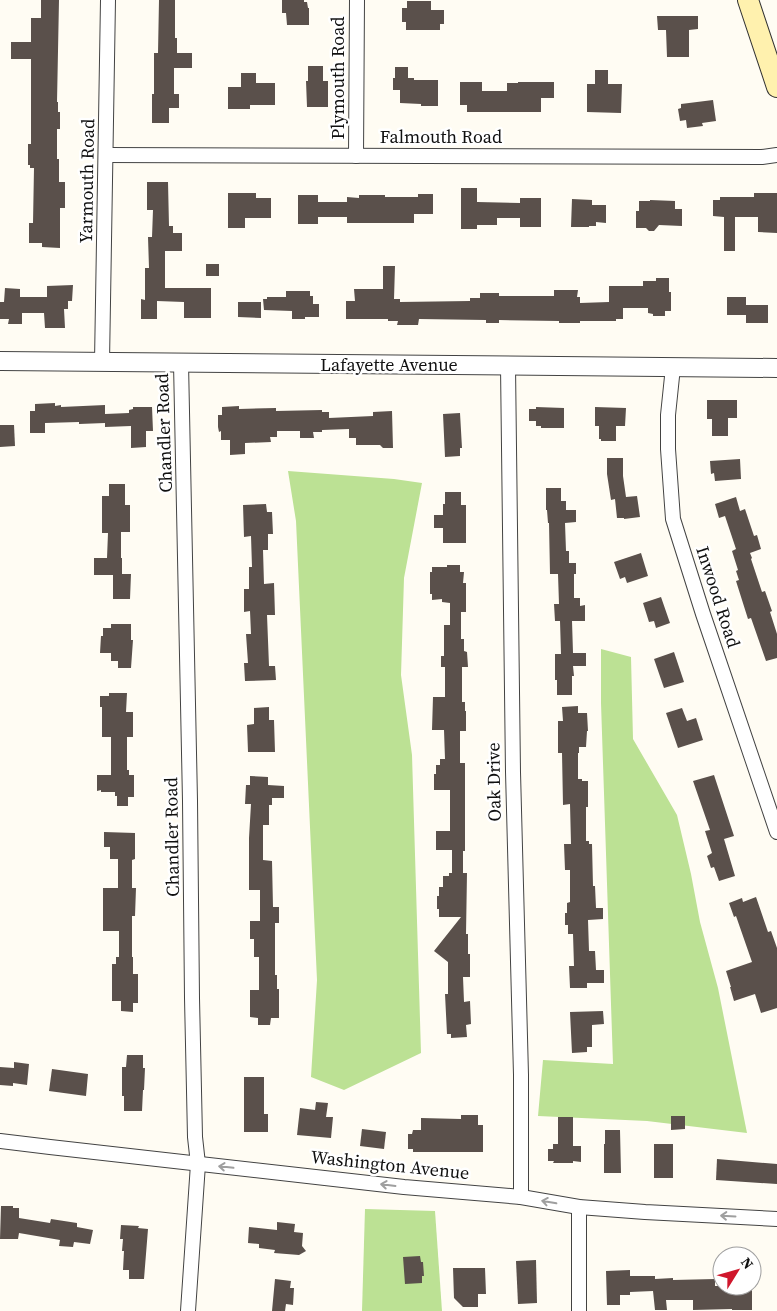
<svg xmlns="http://www.w3.org/2000/svg" width="777" height="1311" viewBox="0 0 777 1311" font-family="'Source Serif 4',serif">
	<style>
		.forest { fill: #bce194 }
		.building { fill: #5a504b }
		.lines { fill: none; stroke-linecap: round; stroke-linejoin: round }
		.minor-casing { stroke: #434343; stroke-width: 16 }
		.tertiary-casing { stroke: #434343; stroke-width: 20 }
		.secondary-casing { stroke: #323232; stroke-width: 22 }
		.minor { stroke: #fff; stroke-width: 14 }
		.tertiary { stroke: #fff; stroke-width: 18 }
		.secondary { stroke: #fff1ae; stroke-width: 20 }
		.oneway { stroke: #9f9f9f }
		.labels { text-anchor: middle; stroke-width: 5; stroke-linejoin: round; paint-order: stroke }
		.street-label { font-size: 18px; fill: #101010; stroke: #fff }
	</style>
	<rect width="100%" height="100%" fill="#fffcf3"/>
	<!-- forest -->
	<g class="forest">
		<path d="M288 471 394 479 422 483 404 578 401 675 412 755 421 1053 344 1090 311 1077 317 980 296 521Z"/>
		<path d="M601 649 631 657 633 739 677 815 691 874 700 922 718 988 747 1133 647 1121 538 1116 543 1060 613 1064 601 703Z"/>
		<path d="M365 1209 435 1211 442 1311H362Z"/>
	</g>
	<!-- building -->
	<g class="building">
		<path d="M41 0H59L57 102H58V112H60V129H57V159H59V182H65V208H60V248L42 247V243H29V223H33L34 168H30V165H28V144H31V59H11V42H31V18H41Z"/>
		<path d="M159 0H175V38H177V53H192V68H174V94H179V108H169V123H152V94H154V53H158Z"/>
		<path d="M282 0H304V2H307L308 8H309V25H287L286 13H282Z"/>
		<path d="M407 1H431V10H444V24H440V30H406V22H402V8H407Z"/>
		<path d="M657 16H698V29L689 30V57H667L666 30H658Z"/>
		<path d="M308 66H323V81H328V107H307L306 81H308Z"/>
		<path d="M395 67H408V78H414V80H438V106H421V104L400 103V90H393V78H395Z"/>
		<path d="M595 70H608V84H622L621 113 587 112V84H595Z"/>
		<path d="M241 73H256V83H275V105H250V109H228V87H241Z"/>
		<path d="M460 82H482V91H507V83H518V82H554V98H541V112H467V105H460Z"/>
		<path d="M713 100 716 121 702 123 703 126 687 128 686 120 680 121 678 109 681 108V104Z"/>
		<path d="M147 182H168L169 226H173V233H182V251H165V288H211V318H184V302L157 301V319H141V299L145 300V268H149L148 237H152L153 210H147Z"/>
		<path d="M461 188H477V202L520 203V198H541V227H520V218H497V225H477V229H461Z"/>
		<path d="M228 193H256V198H271V218H245V228H228Z"/>
		<path d="M754 193H777V233L758 232V217H735V251H724V217L713 216V200H720V197H754Z"/>
		<path d="M418 194H433V214H414V223H347V217H318V224H298V195H318V202H347V197L359 198V195H385V197H418Z"/>
		<path d="M572 199 592 200V205H606V223L596 222V226H589V227H571Z"/>
		<path d="M650 200 675 201V209H682V226L659 225 654 231H649L646 228H636V211H639V201H650Z"/>
		<rect x="206" y="264" width="13" height="12"/>
		<path d="M383 266H395L394 299H400V302L470 301V298H480V293H499V296H554V290H578L577 297H580V303L609 302V286H643V281H656V278H669V292H671V311H665V316H653V314L648 313V308H623V319H616V321H580V323H559V321L499 320V323H486V320L419 319 418 325H397L398 321H388V319H346V301H355L354 289H383Z"/>
		<path d="M73 285 72 301H68V309H64L65 328H45L44 313H22V324H8L9 319H0V302H4L5 288 20 289V297H47V286Z"/>
		<path d="M286 291H310V296H313V304H319V317H305V319H292V311L264 310 263 299H267V297H286Z"/>
		<path d="M727 297H746V305H768V323H746V315H727Z"/>
		<path d="M238 302H261V318L238 317Z"/>
		<path d="M707 400H737V418H728V436H712V419H707Z"/>
		<path d="M55 403V406L61 405V407L105 405V414L129 413V410L133 409V407H152L153 431H146V447L131 448V426L105 427V423L79 424V422L45 423V433H30V411H35V404Z"/>
		<path d="M239 406V409L276 408V411L322 410V412H329V418L373 416V412L392 411 393 448H383L380 445H356V438H349V429L322 430V432H313L314 438H300V431H277V437H270L271 442 245 443V454L230 455V440H221V431L219 432 218 427V415H222V407Z"/>
		<path d="M536 407 564 408V428H541V426H536V421H529V409H536Z"/>
		<path d="M595 407 626 408 625 426H616V441H601V439H599V426H595Z"/>
		<path d="M460 413 462 448H460V456L445 457 443 414Z"/>
		<path d="M0 425H14L15 446 0 447Z"/>
		<path d="M607 458H623V476L626 497 637 496 640 517 624 519V518H617L615 499 611 500 607 474Z"/>
		<path d="M740 459 741 479 715 481 714 473 711 474 710 461Z"/>
		<path d="M109 484H125V505H130V532H121V558H122V574H131L130 599H113V575H94V558H107L108 533H102V496H109Z"/>
		<path d="M546 488H561V501H566V510H576V522L565 523 566 551H569V563H576V574H574V598H580V606L585 605V621H572L573 653H586V666H573L574 676H572V695H557V680H555V654H561L560 621H555L554 604H559L558 574H550L549 523H548L547 510H546Z"/>
		<path d="M445 492H461V505H466V543H443V528H434V515H443V504H445Z"/>
		<path d="M736 497 740 511 745 509 754 536 757 535 761 549 750 553 752 558 751 559 762 592 765 591 772 611 770 612 777 634V658L766 661 751 618 748 619 736 581 739 580 736 571 738 570 732 551 736 549 725 516 719 518 715 504Z"/>
		<path d="M266 504 267 512H272L273 534H268V550H263L264 584 274 583 275 615H267L269 666H275L276 680 245 681 244 663H248L246 634H251L250 611 244 612V589H249V567H252L251 536 244 537 243 505Z"/>
		<path d="M641 553 648 576 627 583 625 577 620 579 614 562Z"/>
		<path d="M447 565H460V572H464L463 583H466V612H461V639H464V651L467 652 468 667H462V702H465V711H466V731H460V763H465V851H463V873H467L466 934H468V954H470V977H463L464 1002 470 1001 471 1024 466 1025 467 1037 451 1038V1034H447L445 994H448V962L434 951 461 917H439V909H437V896H439V887H443V876H449V873H452V850H436V831H450V790H434V774H436V765H440V759H445L444 730H432L433 697H445V667H441V656H444V625H450V603L442 602V599L432 600V594H430V572H432V567H447Z"/>
		<path d="M661 597 670 623 656 628 654 621 649 622 643 603Z"/>
		<path d="M111 624H131V640H133L131 668H118V661H111V653H100L101 636H103V628H111Z"/>
		<path d="M674 652 684 682 664 688 654 659Z"/>
		<path d="M109 693H127L126 712H133V737H127V770H129V775H134V797H128V806H117V796H115V792H101V790L97 791V775H111V737H102V707H100V696H109Z"/>
		<path d="M578 706V713H587L588 731H587L586 747H579V753H578V779H582V781H588V807H586V841H589V844H592L593 886H595L596 908H603V919L588 920 589 951H595L596 970H604V983H587V988H570L569 966H574L573 934H568V925H565V913H567V903L570 902V870H565L564 844H571L570 804 563 805 562 753H558V721H563L562 707Z"/>
		<path d="M269 707V720H274L275 752H248L247 725 254 724V708Z"/>
		<path d="M682 708 687 721 696 718 703 740 678 748 666 713Z"/>
		<path d="M714 775 734 836 724 839 735 876 719 881 714 867 711 868 707 856 712 853 705 831 710 830 693 781Z"/>
		<path d="M250 776 268 777V785L284 786V798H272V805H269V825H263V860L272 861 273 907H279V923H275V975H277V989H279V1018H271L270 1025H258V1018L250 1017V990H259V957H254V939H250V921H260V890H249V838L251 804H245L246 785H250Z"/>
		<path d="M104 832 135 833V859L132 860V888H136L135 916H132V957H133V974H138V1003H133V1012L121 1011V1001H112V964H116V957H119V931H103V888H118V859H110V847H104Z"/>
		<path d="M756 897 768 932 771 931 777 948V1008L761 1013 755 994 734 1001 730 987H731L726 971 752 962 736 916 734 917 729 903 742 898 743 902Z"/>
		<path d="M603 1011 604 1024 592 1025V1047H587V1052L572 1053 570 1012Z"/>
		<path d="M127 1055H143V1068H145L144 1090H143L142 1111H124V1096H122V1067H126Z"/>
		<path d="M14 1062 29 1064 27 1085 13 1083V1086L0 1085V1067L14 1068Z"/>
		<path d="M52 1069 88 1074 86 1096 49 1091Z"/>
		<path d="M244 1077H264V1114H268V1132H244Z"/>
		<path d="M316 1102 328 1103 326 1117H333L331 1138 297 1135 300 1108 315 1110Z"/>
		<path d="M461 1115H478V1125H483V1152H413V1149H408V1134H412L413 1130H421V1118L461 1119Z"/>
		<path d="M671 1116H685V1129L671 1130Z"/>
		<path d="M558 1117H573V1146H581V1162L573 1161V1163H553L554 1161H548V1149H553V1144H558Z"/>
		<path d="M362 1129 386 1132 384 1149 360 1146Z"/>
		<path d="M605 1130H620L621 1173H604V1144H605Z"/>
		<rect x="654" y="1144" width="19" height="34"/>
		<path d="M717 1159 777 1164V1184L716 1180Z"/>
		<path d="M1 1206H13V1208H19V1218L50 1223 51 1219 77 1223V1227L93 1230 90 1244 74 1242 73 1247 59 1246 60 1240 19 1233 18 1239H0Z"/>
		<path d="M277 1222 295 1224 294 1232 303 1233 302 1246 306 1251 299 1255 274 1253 275 1250 259 1248V1244L248 1243 249 1227 277 1230Z"/>
		<path d="M121 1225 139 1226 138 1228 148 1229 144 1279H129V1270H123L124 1251H122L123 1239H120Z"/>
		<path d="M420 1256 421 1262H423L424 1276H422V1283L405 1284 403 1257Z"/>
		<path d="M536 1260 537 1303 518 1304 516 1261Z"/>
		<path d="M453 1268H485L486 1294H478V1307H463L454 1298Z"/>
		<path d="M630 1270V1276H655V1279L673 1278V1280L715 1279V1286H752V1310H732V1309L693 1310V1300H666L667 1310H655L653 1291 630 1292V1295H620V1305H607L606 1271Z"/>
		<path d="M275 1279 291 1281 290 1288H294L293 1305 286 1304 285 1311H272Z"/>
	</g>
	<g class="lines">
		<defs>
			<g id="minor">
				<path d="M106 155 762 157 777 155"/>
				<path d="M356 156 357 0"/>
				<path d="M102 362 108 0"/>
				<path d="M181 363 190 801 192 998 195 1137 198 1164 188 1311"/>
				<path d="M508 366 513 772 521 1075V1197"/>
				<path d="M673 367 668 415V449L673 519 703 614 777 832"/>
				<path d="M0 1141 50 1147 404 1187 521 1197 579 1207 645 1212 777 1219"/>
				<path d="M579 1207V1311"/>
			</g>
			<path id="tertiary" d="M0 361 777 368"/>
			<path id="secondary" d="M748 0 777 87"/>
		</defs>
		<!-- minor casing -->
		<use href="#minor" class="minor-casing"/>
		<!-- tertiary casing -->
		<use href="#tertiary" class="tertiary-casing"/>
		<!-- secondary casing -->
		<use href="#secondary" class="secondary-casing"/>
		<!-- minor -->
		<use href="#minor" class="minor"/>
		<!-- tertiary -->
		<use href="#tertiary" class="tertiary"/>
		<!-- secondary -->
		<use href="#secondary" class="secondary"/>
	</g>
	<!-- one-way arrows -->
	<defs><path id="oneway-shaft" d="M-6 0H5M1.5-3L5.5 0L1.5 3" fill="none" stroke-width="1.6" stroke-linecap="round" stroke-linejoin="round" transform="scale(1.25)"/></defs>
	<g class="oneway">
		<use href="#oneway-shaft" transform="translate(226 1167) rotate(-174)"/>
		<use href="#oneway-shaft" transform="translate(388 1185) rotate(-173)"/>
		<use href="#oneway-shaft" transform="translate(549 1202) rotate(-170)"/>
		<use href="#oneway-shaft" transform="translate(728 1216) rotate(-177)"/>
	</g>
	<g class="labels">
		<!-- street labels -->
		<g class="street-label">
			<text transform="translate(338 78) rotate(-90)" y="6">Plymouth Road</text>
			<text x="441" y="143">Falmouth Road</text>
			<text transform="translate(87 181) rotate(-89)" y="6">Yarmouth Road</text>
			<text x="389" y="371">Lafayette Avenue</text>
			<text transform="translate(164 433) rotate(-92)" y="6">Chandler Road</text>
			<text transform="translate(718 597) rotate(72)" y="6">Inwood Road</text>
			<text transform="translate(494 782) rotate(-91)" y="6">Oak Drive</text>
			<text transform="translate(172 837) rotate(-91)" y="6">Chandler Road</text>
			<text transform="translate(390 1165) rotate(6)" y="6">Washington Avenue</text>
		</g>
	</g>
	<!-- north arrow -->
	<g transform="translate(737 1271) rotate(53)"><circle r="24" fill="#ffffff" stroke="#9f9f9f"/>
	<path d="M0-4L9 19L0 12L-9 19Z" fill="#d0172c"/>
	<text y="-8" font-size="14" font-weight="bold" text-anchor="middle" fill="#101010">N</text>
	</g>
</svg>
